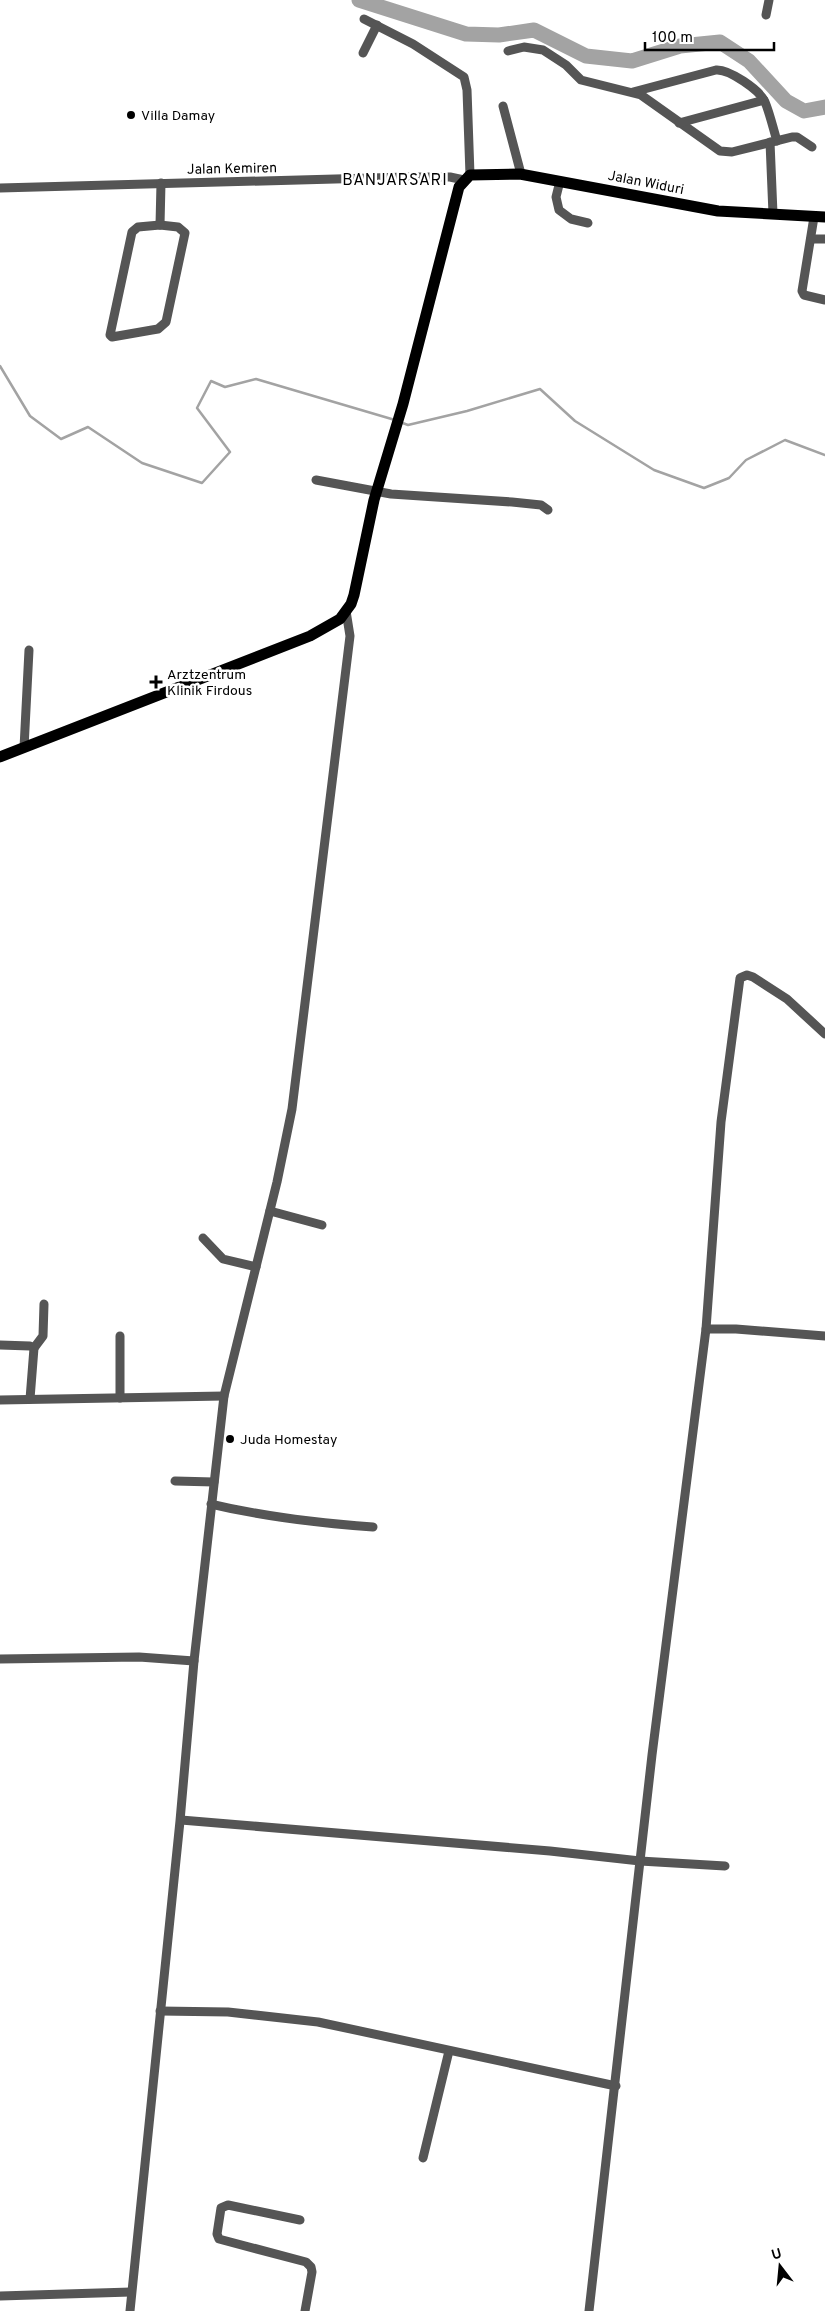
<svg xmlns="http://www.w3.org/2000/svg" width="825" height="2311" viewBox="0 0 825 2311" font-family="Overpass,sans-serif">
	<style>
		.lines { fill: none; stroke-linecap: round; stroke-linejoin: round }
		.stream { stroke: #a3a3a3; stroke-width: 2.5 }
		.river { stroke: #a3a3a3; stroke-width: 15 }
		.minor { stroke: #555; stroke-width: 9 }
		.major { stroke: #000; stroke-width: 11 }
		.poi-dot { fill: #000; stroke: #fff; stroke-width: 2 }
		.labels { text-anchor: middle; stroke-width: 5; stroke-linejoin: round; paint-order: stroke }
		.poi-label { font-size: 14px; fill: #000; stroke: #fff; text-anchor: start }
		.street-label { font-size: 14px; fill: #000; stroke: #fff }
		.quarter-label { font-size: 16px; letter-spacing: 1px; fill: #000; stroke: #fff }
	</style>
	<rect width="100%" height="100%" fill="#fff"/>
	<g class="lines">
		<!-- stream -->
		<g class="stream">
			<path d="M0 366 30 416 61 439 88 427 142 463 202 483 230 452 197 408 211 381 225 387 256 379 395 420"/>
			<path d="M400 422 408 425 467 411 540 389 575 421 654 470 704 488 729 478 746 460 785 440 825 455"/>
		</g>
		<!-- river -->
		<path class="river" d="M359 0 466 34 499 35 534 30 586 56 632 61 680 46 720 42 749 61 786 101 804 111 825 107"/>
		<!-- minor -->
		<g class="minor">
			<path d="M766 15 769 0"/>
			<path d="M364 19 413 44 464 77 467 90 470 175"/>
			<path d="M508 51 524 47 543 50 566 65 581 80 641 95 720 151 732 152 792 137H797L812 147"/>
			<path d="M363 53 377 25"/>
			<path d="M633 92 716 70C729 69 760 90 765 102 770 114 773 128 777 141"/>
			<path d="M503 106 521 174"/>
			<path d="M679 123 764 100"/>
			<path d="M770 142 773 214"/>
			<path d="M560 181 556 197 559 210 571 219 588 223"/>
			<path d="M0 188 407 177H450L464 180"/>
			<path d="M814 217 802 291 804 295 825 300"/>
			<path d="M160 225 178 227 185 233 166 322 158 329 152 330 112 337 110 335 132 232 138 227Z"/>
			<path d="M160 225 161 183"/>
			<path d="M811 239H825"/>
			<path d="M316 480 391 494 512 502 541 505 548 510"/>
			<path d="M24 748 29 650"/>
			<path d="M270 1211 322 1225"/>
			<path d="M203 1238 223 1259 256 1267"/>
			<path d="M706 1329H736L825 1336"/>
			<path d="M120 1336V1398"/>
			<path d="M0 1345 30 1346 34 1348 30 1399"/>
			<path d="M34 1348 43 1336 44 1304"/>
			<path d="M0 1400 224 1396"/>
			<path d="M175 1481 214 1482"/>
			<path d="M211 1504C265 1517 318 1523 373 1527"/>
			<path d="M0 1659 139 1657 194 1661"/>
			<path d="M181 1820 550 1851 640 1861 725 1866"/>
			<path d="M160 2011 228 2012 318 2022 616 2086"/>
			<path d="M423 2158 449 2051"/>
			<path d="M300 2220 228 2205 221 2208 217 2234 219 2239 306 2262 311 2267 312 2272 305 2311"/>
			<path d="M0 2296 131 2292"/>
			<path d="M130 2311 180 1821 194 1661 224 1396 277 1182 292 1109 350 636 346 611"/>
			<path d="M589 2311 652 1755 706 1329 721 1122 740 978 747 975 753 977 787 999 825 1034"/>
		</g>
		<!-- major -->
		<path class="major" d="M0 757 310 636 340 619 351 604 354 595 374 500 403 404 459 187 470 175 520 174 718 211 825 217"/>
	</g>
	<!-- markers -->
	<g class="poi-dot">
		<circle cx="131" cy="115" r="5"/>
		<path d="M153.5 674.5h5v5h5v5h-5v5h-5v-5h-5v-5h5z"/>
		<circle cx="230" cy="1439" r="5"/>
	</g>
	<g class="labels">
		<!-- poi labels -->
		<g class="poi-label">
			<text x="141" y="120">Villa Damay</text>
			<text x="167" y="679">Arztzentrum<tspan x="167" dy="16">Klinik Firdous</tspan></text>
			<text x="240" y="1444">Juda Homestay</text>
		</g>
		<!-- street labels -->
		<g class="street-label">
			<text transform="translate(232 168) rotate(-1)" y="5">Jalan Kemiren</text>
			<text transform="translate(646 182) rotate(11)" y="5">Jalan Widuri</text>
		</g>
		<!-- quarter labels -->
		<g class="quarter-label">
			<text x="395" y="185">BANJARSARI</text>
		</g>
	</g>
	<!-- north arrow -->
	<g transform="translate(780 2266) rotate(344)" stroke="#ffffff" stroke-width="4" paint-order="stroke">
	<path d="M0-4L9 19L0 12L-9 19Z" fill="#000000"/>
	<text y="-8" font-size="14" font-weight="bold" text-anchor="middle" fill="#000000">U</text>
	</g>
	<!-- scale -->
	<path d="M645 42v8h129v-8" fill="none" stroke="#000000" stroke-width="2.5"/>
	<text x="652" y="42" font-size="15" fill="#000000" stroke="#ffffff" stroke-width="4" paint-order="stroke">100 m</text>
</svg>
